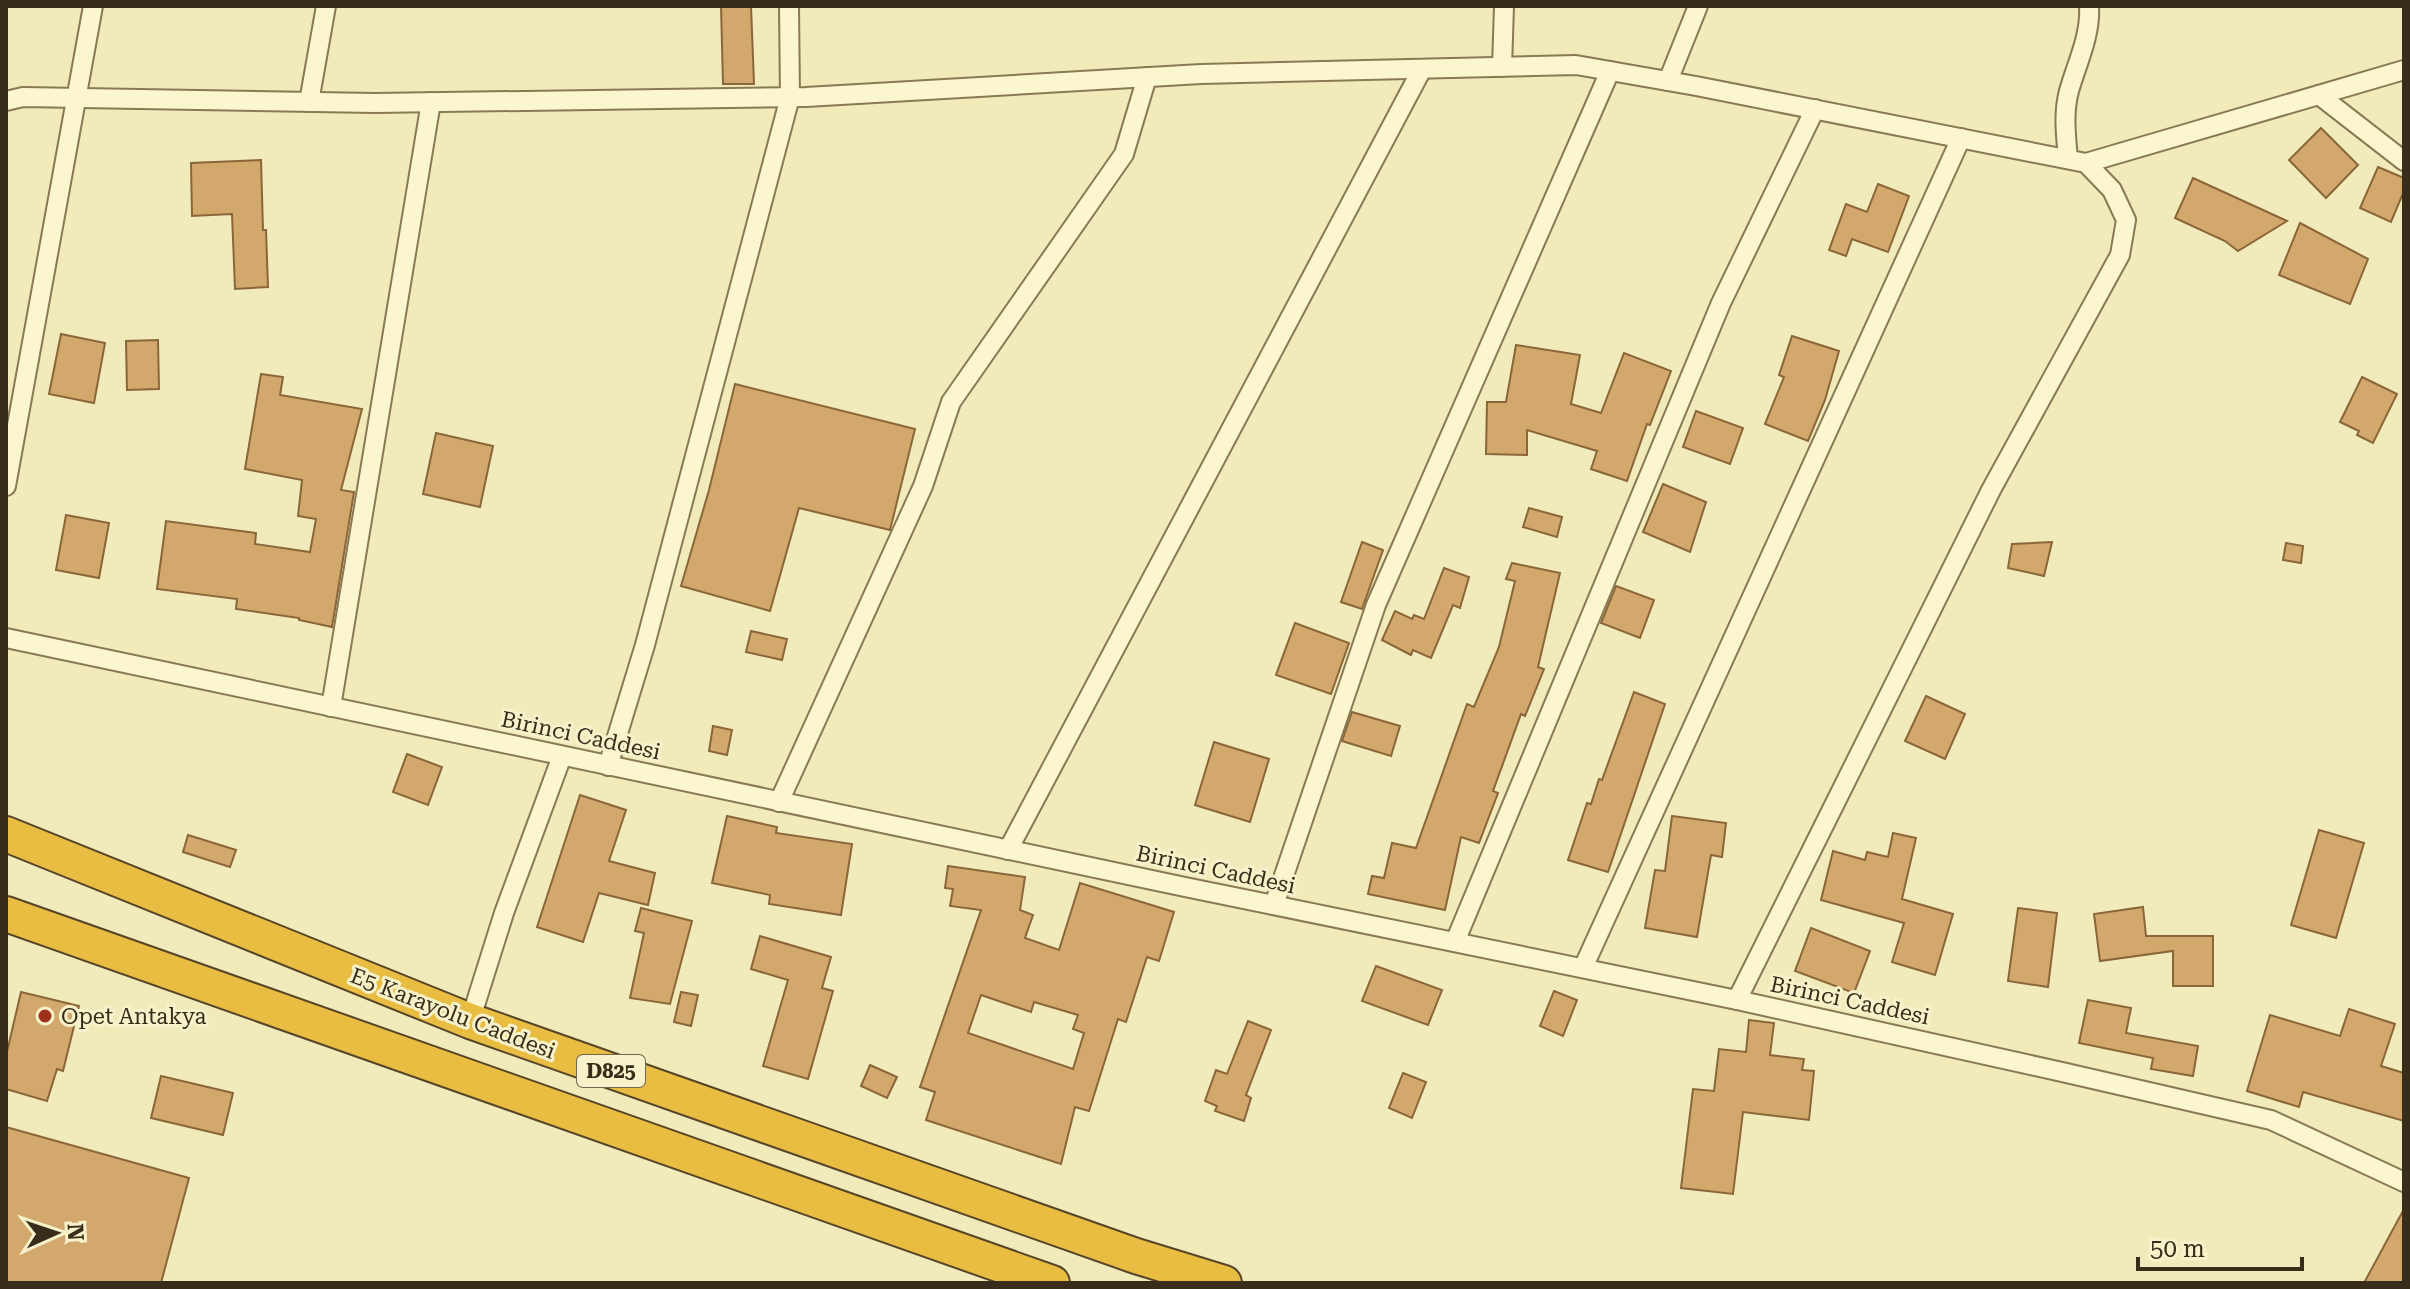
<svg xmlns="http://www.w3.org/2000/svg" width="2410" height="1289" viewBox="0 0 2410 1289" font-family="'Roboto Serif',serif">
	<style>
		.building { fill: #d3a86d; stroke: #8a6638; stroke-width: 2; fill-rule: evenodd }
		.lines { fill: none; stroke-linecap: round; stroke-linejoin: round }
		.street-casing { stroke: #897954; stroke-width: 22 }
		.highway-casing { stroke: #564529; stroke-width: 38 }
		.street { stroke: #fcf6ce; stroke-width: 18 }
		.highway { stroke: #e9bc42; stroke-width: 34 }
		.poi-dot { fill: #9d331f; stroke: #f8f2cb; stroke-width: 3 }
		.labels { text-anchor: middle; stroke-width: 6; stroke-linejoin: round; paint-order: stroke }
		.shield { fill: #f8f2cb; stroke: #71684f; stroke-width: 2 }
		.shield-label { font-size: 20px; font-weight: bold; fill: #372d1a }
		.street-label { font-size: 22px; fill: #372d1a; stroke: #f8f2cb }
		.poi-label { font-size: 22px; fill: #372d1a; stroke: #f8f2cb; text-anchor: start }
	</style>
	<rect width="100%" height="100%" fill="#f1eabb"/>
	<!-- building -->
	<g class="building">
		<path d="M721 6H751L754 84H723Z"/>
		<path d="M2321 128 2358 165 2326 198 2289 160Z"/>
		<path d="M261 160 263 230H266L268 287 235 289 232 214 192 216 191 163Z"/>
		<path d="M2378 167 2404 178V191L2391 222 2360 208Z"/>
		<path d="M2193 178 2287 221 2238 251 2225 241 2175 218Z"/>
		<path d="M1878 184 1909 196 1888 252 1852 239 1846 256 1829 250 1846 204 1867 212Z"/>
		<path d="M2300 223 2368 259 2350 304 2279 275Z"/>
		<path d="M61 334 105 343 94 403 49 394Z"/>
		<path d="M1792 336 1839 351 1825 400 1808 441 1765 424 1784 377 1779 375Z"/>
		<path d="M158 340 159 389 127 390 126 341Z"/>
		<path d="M1516 345 1580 355 1571 404 1601 413 1624 353 1671 371 1650 425 1647 424 1627 481 1591 469 1597 451 1527 430V455L1486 454 1487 402H1506Z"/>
		<path d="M261 374 283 377 280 395 362 409 341 490 354 492 332 627 299 620V618L236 609 237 599 157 589 166 521 256 533 255 544 310 552 316 519 298 516 302 480 245 469Z"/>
		<path d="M2362 377 2397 394 2373 443 2357 435 2359 431 2340 422Z"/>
		<path d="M735 384 915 429 890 530 799 508 770 611 681 586 709 490Z"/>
		<path d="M1696 411 1743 428 1730 464 1683 447Z"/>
		<path d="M436 433 493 446 480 507 423 494Z"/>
		<path d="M1663 484 1706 502 1690 552 1643 532Z"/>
		<path d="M1529 508 1562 517 1557 537 1523 527Z"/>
		<path d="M66 515 109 523 99 578 56 570Z"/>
		<path d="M1362 542 1383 550 1362 609 1341 602Z"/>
		<path d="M2052 542 2044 576 2008 568 2012 544Z"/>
		<path d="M2286 543 2303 546 2301 563 2283 560Z"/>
		<path d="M1512 563 1560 573 1538 667 1544 669 1525 716 1521 714 1493 791 1498 793 1479 843 1461 837 1445 910 1368 894 1372 876 1384 878 1392 843 1416 848 1467 704 1474 707 1499 647 1515 581 1506 579Z"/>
		<path d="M1444 568 1469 577 1460 608 1453 605 1431 658 1413 650 1411 655 1382 640 1395 611 1412 619 1414 615 1424 619Z"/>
		<path d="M1616 586 1654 600 1640 638 1601 623Z"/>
		<path d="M1295 623 1349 643 1331 694 1276 675Z"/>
		<path d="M751 631 787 639 782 660 746 652Z"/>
		<path d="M1634 692 1665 704 1608 872 1568 860 1587 803 1591 804 1599 779 1602 780Z"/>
		<path d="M1926 696 1965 714 1945 759 1905 741Z"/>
		<path d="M1352 712 1400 726 1391 756 1342 741Z"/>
		<path d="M713 726 732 730 727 755 709 751Z"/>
		<path d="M1214 742 1269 759 1250 822 1195 805Z"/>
		<path d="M407 754 442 767 428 805 393 792Z"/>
		<path d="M580 795 626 810 609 861 655 873 648 905 599 893 583 942 537 927Z"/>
		<path d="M727 816 777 827 776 833 852 844 841 915 769 904 770 895 712 883Z"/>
		<path d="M1672 816 1726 823 1722 857 1711 855 1697 937 1645 928 1655 870 1665 871Z"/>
		<path d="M2319 830 2364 843 2336 938 2291 925Z"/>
		<path d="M1893 833 1916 838 1902 899 1953 914 1935 975 1892 962 1904 923 1821 900 1833 851 1865 860 1867 852 1888 857Z"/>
		<path d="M188 835 236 850 230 867 183 852Z"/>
		<path d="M948 866 1025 877 1020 910 1033 915 1025 938 1059 950 1080 883 1174 912 1159 961 1147 957 1126 1022 1118 1019 1089 1111 1075 1107 1061 1164 926 1120 935 1092 920 1087 981 910 950 906 953 889 945 888ZM981 995 1031 1012 1034 1002 1078 1015 1073 1029 1084 1033 1073 1069 968 1033Z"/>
		<path d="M2143 907 2146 936H2213V986H2173V951L2100 961 2094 914Z"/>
		<path d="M641 908 692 921 670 1004 630 998 644 933 635 931Z"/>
		<path d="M2018 908 2057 913 2048 987 2008 981Z"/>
		<path d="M1811 928 1870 951 1854 993 1795 971Z"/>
		<path d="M760 936 831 957 822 988 833 991 808 1079 763 1066 788 980 751 969Z"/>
		<path d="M1376 966 1442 990 1428 1025 1362 1001Z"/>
		<path d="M1554 991 1577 1000 1563 1036 1540 1026Z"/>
		<path d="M21 992 79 1006 63 1071 57 1069 47 1101 6 1089V1056Z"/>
		<path d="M681 992 698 995 691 1026 674 1022Z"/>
		<path d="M2088 1000 2131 1008 2126 1033 2198 1046 2193 1076 2151 1069 2153 1058 2079 1043Z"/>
		<path d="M2349 1009 2395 1024 2381 1066 2404 1073V1121L2303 1092 2299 1107 2247 1091 2270 1015 2340 1036Z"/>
		<path d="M1749 1020 1774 1023 1770 1055 1804 1059 1802 1070 1814 1071 1809 1120 1743 1112 1733 1194 1681 1188 1693 1089 1714 1091 1719 1049 1746 1052Z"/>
		<path d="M1248 1021 1271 1030 1246 1095 1251 1098 1244 1121 1215 1111 1217 1106 1205 1101 1216 1070 1227 1074Z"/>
		<path d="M870 1065 897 1077 887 1098 861 1086Z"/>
		<path d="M1403 1073 1426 1082 1412 1118 1389 1108Z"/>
		<path d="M161 1076 233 1093 223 1135 151 1118Z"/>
		<path d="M6 1127 189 1178 161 1283H6Z"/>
		<path d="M2404 1209V1283H2364Z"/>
	</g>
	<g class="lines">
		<defs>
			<g id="street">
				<path d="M1502 67 1504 6"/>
				<path d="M1668 81 1698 6"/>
				<path d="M2319 95 2404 161"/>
				<path d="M6 101 23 97 375 103 806 97 1201 74 1576 65 1696 86 2086 163 2404 70"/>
				<path d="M309 102 326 6"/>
				<path d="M2068 159C2066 136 2063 113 2069 91 2077 63 2091 35 2089 6"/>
				<path d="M6 486 93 6"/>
				<path d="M6 638 1185 887 1737 1000 2062 1072 2271 1120 2404 1182"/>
				<path d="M331 707 431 102"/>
				<path d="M608 766 645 645 790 97 789 6"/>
				<path d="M779 802 923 486 951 402 1124 154 1147 77"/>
				<path d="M1008 850 1422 69"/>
				<path d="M1274 905 1376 605 1610 71"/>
				<path d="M1455 942 1721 303 1815 109"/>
				<path d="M1583 968 1961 138"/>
				<path d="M1737 1000 1991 490 2120 255 2126 220 2112 190 2086 163"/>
				<path d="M470 1021 504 913 562 756"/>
			</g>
			<g id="highway">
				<path d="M6 834 470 1021 1136 1256 1224 1283"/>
				<path d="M6 914 1052 1283"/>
			</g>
		</defs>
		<!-- street casing -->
		<use href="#street" class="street-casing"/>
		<!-- highway casing -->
		<use href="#highway" class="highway-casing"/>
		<!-- street -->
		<use href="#street" class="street"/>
		<!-- highway -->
		<use href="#highway" class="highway"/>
	</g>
	<!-- markers -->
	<circle class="poi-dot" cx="45" cy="1016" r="8"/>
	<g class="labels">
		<!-- shield labels -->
		<rect class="shield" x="577" y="1055" width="68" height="32" rx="6"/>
		<g class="shield-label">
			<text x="611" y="1078">D825</text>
		</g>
		<!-- street labels -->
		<g class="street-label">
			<text transform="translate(581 735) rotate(12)" y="8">Birinci Caddesi</text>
			<text transform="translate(1216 869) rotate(12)" y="8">Birinci Caddesi</text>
			<text transform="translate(1850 1000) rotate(12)" y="8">Birinci Caddesi</text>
			<text transform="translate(453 1013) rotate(21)" y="8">E5 Karayolu Caddesi</text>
		</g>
		<!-- poi labels -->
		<g class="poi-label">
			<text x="61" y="1024">Opet Antakya</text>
		</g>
	</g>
	<!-- border -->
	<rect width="2410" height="1289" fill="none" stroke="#372d1a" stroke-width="16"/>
	<!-- north arrow -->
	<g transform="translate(56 1233) rotate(87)" stroke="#f8f2cb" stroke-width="6" paint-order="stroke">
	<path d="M0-6L14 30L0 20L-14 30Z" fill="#372d1a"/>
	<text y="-12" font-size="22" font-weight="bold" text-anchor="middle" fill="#372d1a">N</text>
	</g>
	<!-- scale -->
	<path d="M2138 1257v12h164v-12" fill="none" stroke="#372d1a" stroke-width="4"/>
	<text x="2150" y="1257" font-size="24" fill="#372d1a" stroke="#f8f2cb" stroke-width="6" paint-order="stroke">50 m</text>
</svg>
